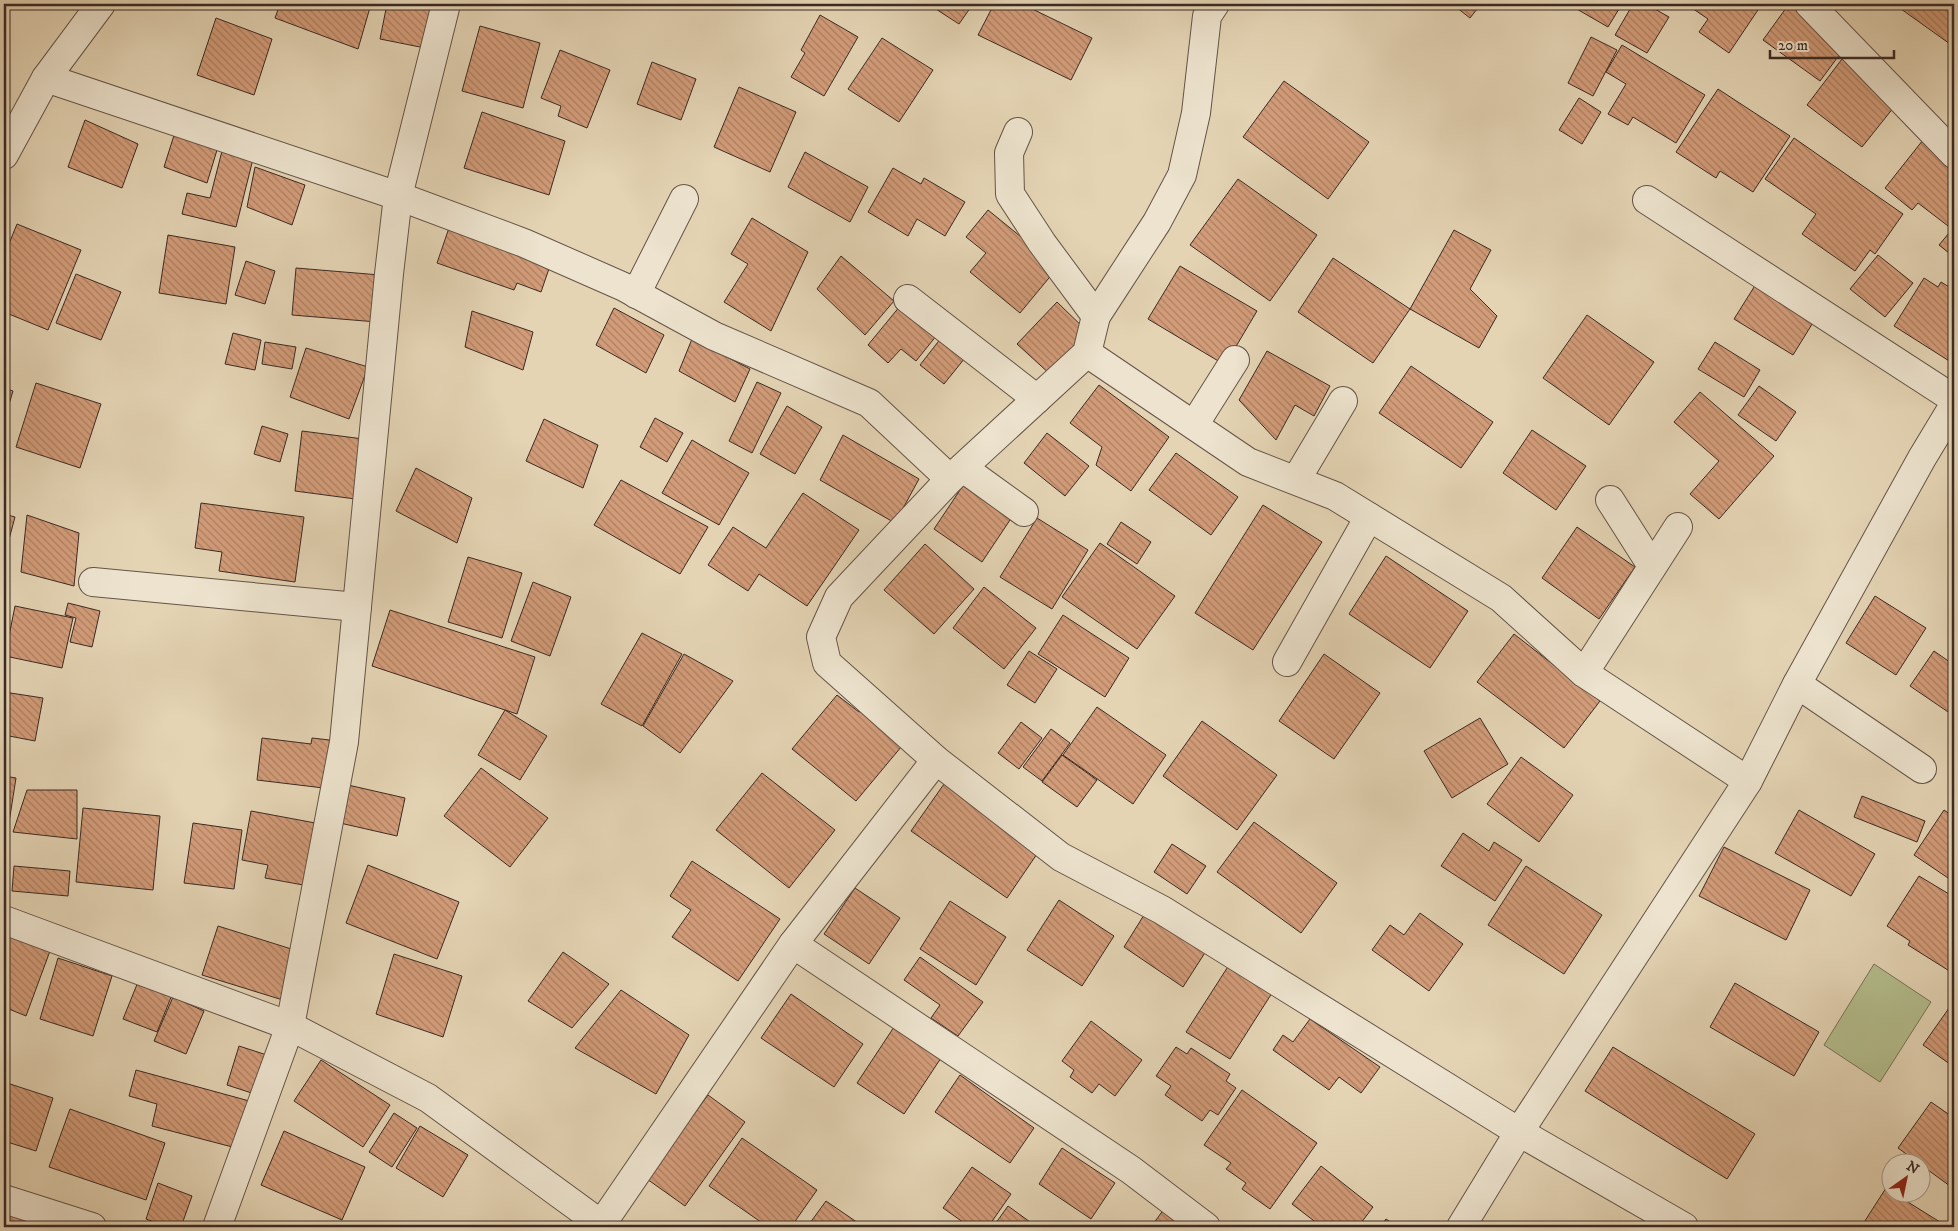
<svg xmlns="http://www.w3.org/2000/svg" width="1958" height="1231" viewBox="0 0 1958 1231" font-family="'IM FELL DW Pica',serif">
	<style>
		.garden { fill: #b4bd8d; stroke: #787458 }
		.building { fill: url(#building-back-hatch); stroke: #3b2a24 }
		.lines { fill: none; stroke-linecap: round; stroke-linejoin: round }
		.minor-casing { stroke: #655448; stroke-width: 30 }
		.minor { stroke: #ede3ce; stroke-width: 28 }
	</style>
	<defs>
		<pattern id="building-back-hatch" width="6" height="6" patternUnits="userSpaceOnUse" patternTransform="scale(1.25)"><rect width="6" height="6" fill="#d39c79"/><path d="M-1 5l2 2M0 0l6 6M5-1l2 2" fill="none" stroke="#ac7f63"/></pattern>
	</defs>
	<rect width="100%" height="100%" fill="#e4d4b4"/>
	<filter id="stains"><feTurbulence type="fractalNoise" baseFrequency=".004" numOctaves="4"/><feColorMatrix values="0 0 0 0 .2 0 0 0 0 .09 0 0 0 0 .02 0 0 0 .5 -.17"/></filter>
	<radialGradient id="worn" r=".72"><stop offset=".6" stop-color="#630" stop-opacity="0"/><stop offset="1" stop-color="#630" stop-opacity=".3"/></radialGradient>
	<!-- garden -->
	<path class="garden" d="M1874 964 1931 1002 1880 1082 1824 1045Z"/>
	<!-- building -->
	<g class="building">
		<path d="M280 4H371L358 49 275 18Z"/>
		<path d="M387 4H438L430 49 380 39Z"/>
		<path d="M928 4H973L959 24Z"/>
		<path d="M994 4H1022L1092 38 1071 80 978 35Z"/>
		<path d="M1452 4H1481L1470 18Z"/>
		<path d="M1568 4H1622L1608 27Z"/>
		<path d="M1633 4H1646L1669 17 1647 53 1615 35Z"/>
		<path d="M1686 4H1762L1729 53 1699 32 1708 19Z"/>
		<path d="M1789 4 1846 46 1820 81 1763 40Z"/>
		<path d="M1894 4H1954V38L1950 44Z"/>
		<path d="M820 15 858 37 824 96 791 77 805 53 801 50Z"/>
		<path d="M216 18 272 39 254 95 197 75Z"/>
		<path d="M480 26 540 43 523 108 462 91Z"/>
		<path d="M1591 37 1617 50 1593 96 1568 83Z"/>
		<path d="M882 38 933 70 899 122 848 89Z"/>
		<path d="M1622 45 1705 95 1676 143 1633 117 1628 125 1608 114 1626 84 1606 72Z"/>
		<path d="M560 50 610 70 587 128 558 116 561 106 541 98Z"/>
		<path d="M1842 59 1898 102 1862 147 1807 105Z"/>
		<path d="M652 62 696 79 681 120 637 104Z"/>
		<path d="M1284 81 1369 142 1328 199 1243 137Z"/>
		<path d="M739 87 796 112 770 172 714 147Z"/>
		<path d="M1718 89 1790 136 1753 192 1720 171 1716 178 1676 152Z"/>
		<path d="M1579 98 1601 112 1582 144 1559 130Z"/>
		<path d="M482 112 565 141 549 195 464 168Z"/>
		<path d="M85 120 138 144 122 188 68 167Z"/>
		<path d="M175 132 217 150 207 183 164 167Z"/>
		<path d="M1794 138 1903 214 1875 254 1870 250 1855 271 1802 234 1816 214 1765 179Z"/>
		<path d="M1923 140 1954 165V226L1952 229 1918 203 1912 210 1885 188Z"/>
		<path d="M222 151 253 159 236 227 182 214 187 193 210 198Z"/>
		<path d="M805 152 868 187 850 222 788 187Z"/>
		<path d="M255 167 305 185 292 225 247 207Z"/>
		<path d="M893 168 921 184 924 178 965 202 945 236 917 219 908 236 868 212Z"/>
		<path d="M1238 179 1317 235 1270 301 1190 245Z"/>
		<path d="M988 210 1058 267 1020 313 970 272 986 253 966 237Z"/>
		<path d="M752 218 808 252 771 331 724 302 748 264 731 254Z"/>
		<path d="M451 222 553 257 541 292 517 283 514 290 437 263Z"/>
		<path d="M17 224 81 250 48 330 4 312V256Z"/>
		<path d="M1954 227V257L1939 245Z"/>
		<path d="M1454 230 1491 250 1470 289 1497 316 1479 348 1410 309Z"/>
		<path d="M168 235 235 247 226 304 159 293Z"/>
		<path d="M1878 255 1913 283 1885 317 1850 289Z"/>
		<path d="M841 256 894 301 865 335 817 289Z"/>
		<path d="M1333 258 1410 309 1373 363 1298 312Z"/>
		<path d="M246 261 275 271 265 304 235 295Z"/>
		<path d="M1180 266 1257 311 1225 365 1148 319Z"/>
		<path d="M296 268 380 275 377 322 292 315Z"/>
		<path d="M76 274 121 292 101 340 56 323Z"/>
		<path d="M1924 278 1938 287 1941 282 1954 290V364L1894 326Z"/>
		<path d="M1756 284 1814 321 1793 355 1734 319Z"/>
		<path d="M905 300 941 330 916 361 901 349 888 363 868 345Z"/>
		<path d="M1057 302 1091 335 1051 375 1017 344Z"/>
		<path d="M614 308 664 335 646 373 596 345Z"/>
		<path d="M472 311 533 332 523 370 465 347Z"/>
		<path d="M1587 315 1654 362 1609 425 1543 378Z"/>
		<path d="M233 333 261 340 255 370 225 364Z"/>
		<path d="M945 333 969 353 944 384 920 365Z"/>
		<path d="M692 339 750 369 735 402 679 371Z"/>
		<path d="M265 342 296 347 292 369 262 364Z"/>
		<path d="M1715 342 1760 370 1744 397 1698 369Z"/>
		<path d="M306 348 368 367 349 419 290 397Z"/>
		<path d="M1267 351 1330 386 1314 416 1295 405 1276 440 1239 400Z"/>
		<path d="M1411 366 1493 422 1461 468 1379 413Z"/>
		<path d="M757 382 781 393 752 453 729 441Z"/>
		<path d="M36 383 101 404 80 468 16 447Z"/>
		<path d="M1099 385 1169 437 1131 491 1096 465 1102 447 1070 423Z"/>
		<path d="M1759 386 1796 412 1776 441 1738 415Z"/>
		<path d="M4 388 13 391 4 421Z"/>
		<path d="M1700 392 1774 456 1719 519 1690 494 1719 461 1674 422Z"/>
		<path d="M787 406 822 427 795 474 760 454Z"/>
		<path d="M655 418 683 433 667 462 640 447Z"/>
		<path d="M544 419 598 445 583 488 526 461Z"/>
		<path d="M262 426 288 434 280 462 254 454Z"/>
		<path d="M1532 430 1586 466 1556 510 1503 473Z"/>
		<path d="M302 431 371 440 363 500 295 491Z"/>
		<path d="M1047 433 1089 466 1065 496 1024 463Z"/>
		<path d="M843 435 919 479 895 523 820 480Z"/>
		<path d="M692 440 749 473 719 525 662 493Z"/>
		<path d="M1176 453 1238 497 1211 535 1149 490Z"/>
		<path d="M416 468 472 498 457 543 396 511Z"/>
		<path d="M621 480 708 527 680 574 594 525Z"/>
		<path d="M966 481 1014 514 982 562 934 529Z"/>
		<path d="M803 493 859 530 807 606 759 574 748 591 708 565 733 527 766 548Z"/>
		<path d="M201 503 304 517 295 582 219 571 222 552 195 548Z"/>
		<path d="M1263 505 1322 542 1253 650 1195 613Z"/>
		<path d="M4 514 15 517 4 558Z"/>
		<path d="M27 515 79 533 74 586 21 572Z"/>
		<path d="M1037 518 1088 550 1052 609 1000 577Z"/>
		<path d="M1121 522 1151 542 1137 564 1107 544Z"/>
		<path d="M1577 527 1635 567 1599 619 1542 578Z"/>
		<path d="M1100 543 1175 596 1137 649 1062 597Z"/>
		<path d="M925 544 974 589 934 634 884 590Z"/>
		<path d="M1386 556 1468 611 1430 668 1349 614Z"/>
		<path d="M468 557 522 573 502 638 448 622Z"/>
		<path d="M533 582 571 597 550 656 511 641Z"/>
		<path d="M984 587 1036 628 1004 669 953 628Z"/>
		<path d="M1875 596 1926 628 1896 675 1846 643Z"/>
		<path d="M68 603 100 611 92 647 70 642 76 618 65 615Z"/>
		<path d="M15 606 73 618 62 668 5 656Z"/>
		<path d="M390 610 535 657 517 714 372 666Z"/>
		<path d="M1063 615 1129 658 1105 697 1038 654Z"/>
		<path d="M642 633 682 654 642 726 601 704Z"/>
		<path d="M1514 634 1600 701 1564 748 1477 682Z"/>
		<path d="M1029 651 1057 669 1035 703 1007 685Z"/>
		<path d="M1934 651 1954 665V716L1910 686Z"/>
		<path d="M684 654 733 681 680 753 643 726Z"/>
		<path d="M1324 654 1380 693 1334 759 1279 721Z"/>
		<path d="M4 692 43 698 35 741 4 735Z"/>
		<path d="M837 695 859 712 868 708 907 740 856 801 792 749Z"/>
		<path d="M1097 707 1166 755 1133 804 1063 755Z"/>
		<path d="M505 710 547 736 520 780 478 755Z"/>
		<path d="M1480 718 1508 764 1452 798 1424 751Z"/>
		<path d="M1202 721 1277 775 1237 830 1163 776Z"/>
		<path d="M1021 722 1042 738 1019 769 998 753Z"/>
		<path d="M1051 729 1070 743 1042 781 1023 767Z"/>
		<path d="M262 738 311 744 312 738 338 741 332 789 257 780Z"/>
		<path d="M1062 755 1097 780 1077 807 1042 782Z"/>
		<path d="M1521 757 1573 795 1539 842 1487 804Z"/>
		<path d="M481 768 548 818 510 867 444 816Z"/>
		<path d="M762 773 835 830 789 888 716 830Z"/>
		<path d="M4 776 16 778 5 848 4 847Z"/>
		<path d="M944 784 1039 851 1007 898 911 831Z"/>
		<path d="M348 785 405 798 397 836 340 823Z"/>
		<path d="M27 790H77V839L13 832Z"/>
		<path d="M1862 796 1925 821 1917 842 1854 817Z"/>
		<path d="M83 808 160 816 153 890 76 882Z"/>
		<path d="M1799 810 1875 854 1851 896 1775 853Z"/>
		<path d="M1944 810 1954 817V882L1914 855Z"/>
		<path d="M251 811 326 825 314 887 265 878 268 865 242 860Z"/>
		<path d="M1254 822 1337 883 1301 933 1217 872Z"/>
		<path d="M193 823 242 830 234 889 184 883Z"/>
		<path d="M1463 833 1489 851 1494 842 1522 860 1495 901 1441 866Z"/>
		<path d="M1172 844 1206 866 1187 894 1154 872Z"/>
		<path d="M1724 847 1810 890 1786 940 1699 896Z"/>
		<path d="M692 861 780 919 738 981 672 937 691 910 670 896Z"/>
		<path d="M368 865 459 902 437 959 346 923Z"/>
		<path d="M14 866 70 871 68 896 12 891Z"/>
		<path d="M1526 866 1602 915 1564 974 1488 925Z"/>
		<path d="M1919 876 1954 897V968L1951 972 1908 945 1910 941 1887 926Z"/>
		<path d="M855 888 900 918 869 964 824 934Z"/>
		<path d="M1059 900 1114 936 1082 986 1027 950Z"/>
		<path d="M950 901 1006 937 976 985 920 949Z"/>
		<path d="M1420 913 1463 944 1429 991 1372 950 1390 925 1404 935Z"/>
		<path d="M1144 915 1155 922 1159 916 1208 948 1183 987 1124 947Z"/>
		<path d="M218 926 301 952 286 1001 202 975Z"/>
		<path d="M4 934 50 951 26 1016 4 1007Z"/>
		<path d="M563 952 609 984 572 1028 528 1001Z"/>
		<path d="M394 954 462 976 443 1037 376 1014Z"/>
		<path d="M920 957 983 1002 958 1036 931 1018 940 1005 904 980Z"/>
		<path d="M58 958 112 976 93 1036 40 1019Z"/>
		<path d="M1229 965 1272 993 1230 1059 1186 1032Z"/>
		<path d="M140 977 174 990 157 1032 123 1019Z"/>
		<path d="M1735 983 1819 1032 1794 1076 1710 1027Z"/>
		<path d="M621 990 689 1035 656 1094 575 1048Z"/>
		<path d="M791 994 863 1044 834 1087 761 1038Z"/>
		<path d="M173 997 204 1011 186 1054 154 1041Z"/>
		<path d="M1954 1001V1067L1923 1045Z"/>
		<path d="M1310 1019 1380 1067 1361 1093 1339 1077 1329 1090 1273 1050 1283 1035 1293 1042Z"/>
		<path d="M1091 1021 1142 1060 1115 1096 1099 1084 1092 1093 1070 1077 1074 1070 1062 1061Z"/>
		<path d="M894 1027 941 1058 904 1114 857 1083Z"/>
		<path d="M239 1046 273 1057 261 1096 227 1085Z"/>
		<path d="M1176 1047 1187 1054 1191 1048 1230 1074 1226 1081 1236 1088 1218 1115 1210 1110 1202 1121 1165 1095 1171 1086 1156 1076Z"/>
		<path d="M1613 1047 1755 1134 1727 1179 1585 1091Z"/>
		<path d="M321 1060 390 1105 363 1147 294 1101Z"/>
		<path d="M136 1070 253 1102 240 1149 152 1126 157 1104 129 1096Z"/>
		<path d="M960 1075 1034 1128 1010 1163 935 1112Z"/>
		<path d="M4 1082 53 1098 36 1151 4 1141Z"/>
		<path d="M1242 1090 1317 1143 1270 1209 1242 1189 1246 1183 1226 1169 1231 1163 1204 1145Z"/>
		<path d="M708 1095 745 1122 685 1206 647 1179Z"/>
		<path d="M1931 1102 1954 1118V1189L1898 1148Z"/>
		<path d="M70 1109 165 1143 146 1200 49 1167Z"/>
		<path d="M394 1113 417 1128 392 1167 369 1152Z"/>
		<path d="M420 1126 468 1155 443 1197 396 1168Z"/>
		<path d="M284 1131 365 1167 342 1220 261 1185Z"/>
		<path d="M742 1138 817 1190 791 1227H768L709 1186Z"/>
		<path d="M1062 1148 1115 1183 1091 1219 1039 1184Z"/>
		<path d="M1321 1166 1373 1207 1358 1227H1322L1292 1204Z"/>
		<path d="M972 1167 1011 1194 988 1227H970L943 1208Z"/>
		<path d="M158 1183 192 1196 181 1227H169L146 1219Z"/>
		<path d="M1886 1188 1890 1191V1194H1895L1948 1227H1861Z"/>
		<path d="M826 1201 864 1227H807Z"/>
		<path d="M1169 1202 1205 1227H1151Z"/>
		<path d="M1008 1206 1037 1227H993Z"/>
		<path d="M4 1209 72 1227H4Z"/>
		<path d="M1386 1219 1398 1227H1380Z"/>
	</g>
	<g class="lines">
		<defs>
			<g id="minor">
				<path d="M1215 4 1207 16 1196 113 1182 175 1157 222 1096 316 1087 353 950 479 839 597 821 637 827 663 936 760 1061 857 1162 910 1519 1132 1684 1227"/>
				<path d="M1809 4 1954 154"/>
				<path d="M46 78 398 196 524 243 624 287 714 336 869 403 950 479"/>
				<path d="M1018 132 1009 153 1010 194 1042 243 1096 316"/>
				<path d="M4 155 46 78 101 4"/>
				<path d="M1647 200 1954 399"/>
				<path d="M636 294 684 199"/>
				<path d="M908 299 1037 399"/>
				<path d="M1087 353 1248 462 1335 496 1501 598 1584 673 1748 781"/>
				<path d="M1194 425 1235 360"/>
				<path d="M963 468 1024 512"/>
				<path d="M1296 480 1343 401"/>
				<path d="M1610 500 1652 566"/>
				<path d="M93 582 357 607"/>
				<path d="M1287 662 1369 517"/>
				<path d="M1584 673 1678 527"/>
				<path d="M1797 684 1922 769"/>
				<path d="M4 920 290 1026 428 1098 605 1227"/>
				<path d="M793 944 1131 1170 1206 1227"/>
				<path d="M4 1199 92 1227"/>
				<path d="M601 1225 793 944 936 760"/>
				<path d="M217 1227 290 1026 344 742 389 274 398 196 446 4"/>
				<path d="M1461 1227 1519 1132 1748 781 1797 684 1922 458 1954 405"/>
			</g>
		</defs>
		<!-- minor casing -->
		<use href="#minor" class="minor-casing"/>
		<!-- minor -->
		<use href="#minor" class="minor"/>
	</g>
	<!-- margin -->
	<rect width="1958" height="1231" fill="none" stroke="#e4d4b4" stroke-width="20"/>
	<rect x="5" y="5" width="1948" height="1221" fill="none" stroke="#3b2a24" stroke-width="2.5"/>
	<rect x="10" y="10" width="1938" height="1211" fill="none" stroke="#3b2a24"/>
	<!-- north arrow -->
	<g transform="translate(1906 1178) rotate(33)"><circle r="24" fill="#ede3ce" stroke="#a6998a"/>
	<path d="M0-4L9 19L0 12L-9 19Z" fill="#8f2418"/>
	<text y="-8" font-size="14" font-weight="bold" text-anchor="middle" fill="#3b2a24">N</text>
	</g>
	<!-- scale -->
	<path d="M1770 50v8h124v-8" fill="none" stroke="#3b2a24" stroke-width="2.5"/>
	<text x="1778" y="50" font-size="15" fill="#3b2a24" stroke="#ede3ce" stroke-width="4" paint-order="stroke">20 m</text>
	<rect width="100%" height="100%" filter="url(#stains)"/>
	<rect width="100%" height="100%" fill="url(#worn)"/>
</svg>
